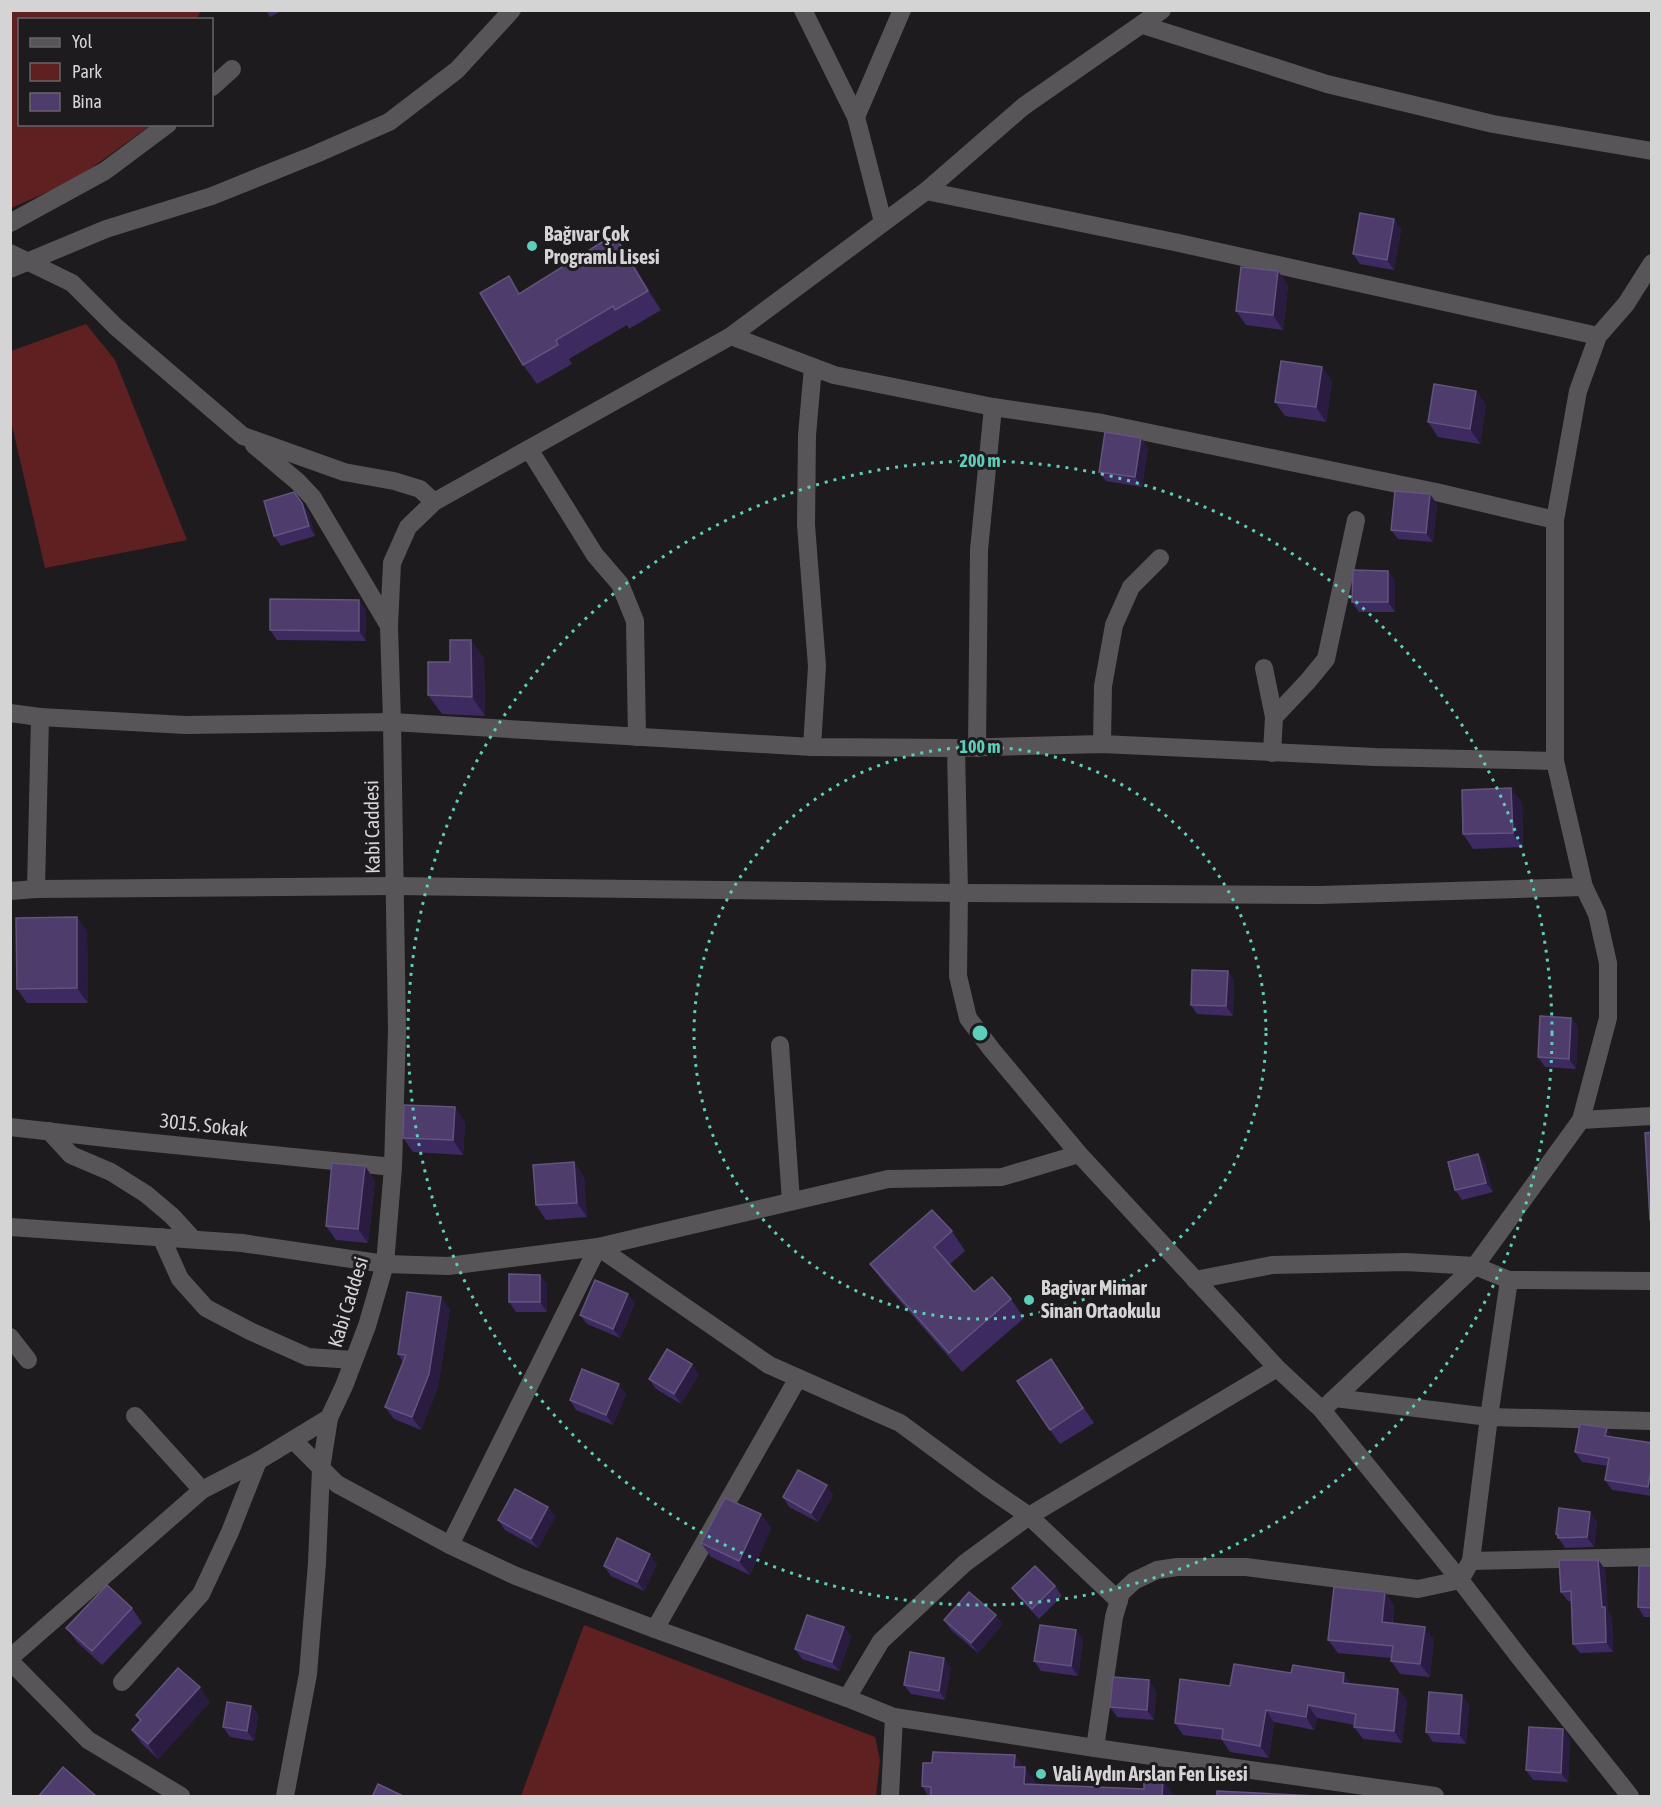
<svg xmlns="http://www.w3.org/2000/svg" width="1662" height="1807" viewBox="0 0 1662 1807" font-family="'Asap Condensed',sans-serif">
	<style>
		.green { fill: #5f2022 }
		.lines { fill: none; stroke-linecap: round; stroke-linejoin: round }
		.minor { stroke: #585558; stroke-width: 18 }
		.tertiary { stroke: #585558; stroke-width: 18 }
		.wall { fill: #3c2a60 }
		.shaded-wall { fill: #291c40 }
		.building { fill: #4d3c6c; stroke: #62547d; stroke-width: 1.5 }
		.ring { fill: none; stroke: #5cceba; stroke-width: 3; stroke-dasharray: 3 6 }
		.poi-dot { fill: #5cceba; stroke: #1e1b1e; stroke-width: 2 }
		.labels { text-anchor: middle; stroke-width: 6; stroke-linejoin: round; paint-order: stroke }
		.poi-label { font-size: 20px; font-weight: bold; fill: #d5d4d5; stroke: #1e1b1e; text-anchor: start }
		.street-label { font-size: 20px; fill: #d5d4d5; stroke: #1e1b1e }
		.centre { fill: #5cceba; stroke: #1e1b1e; stroke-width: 3 }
		.ring-label { font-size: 18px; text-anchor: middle; font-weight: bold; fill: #5cceba; stroke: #1e1b1e; stroke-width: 6; stroke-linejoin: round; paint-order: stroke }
	</style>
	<rect width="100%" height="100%" fill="#1e1b1e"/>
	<!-- green -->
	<g class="green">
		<path d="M11 11H201L196 20H20V124L151 125 75 180 11 208Z"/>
		<path d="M86 324 115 360 187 540 45 568 11 421V351Z"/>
		<path d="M584 1625 875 1737 880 1760 876 1796H521Z"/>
	</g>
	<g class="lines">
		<!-- minor -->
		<g class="minor">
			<path d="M803 10 856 117 883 222"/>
			<path d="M1143 25 1327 84 1493 124 1652 151"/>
			<path d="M212 87 232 69"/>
			<path d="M856 117 902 10"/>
			<path d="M926 191 1179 243 1598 336"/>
			<path d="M10 223 105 171 168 124"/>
			<path d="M10 253 72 283 116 327 243 436 344 472 394 481 420 489 434 502"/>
			<path d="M10 269 106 229 212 196 316 154 389 122 457 70 512 10"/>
			<path d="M731 336 834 375 993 407 1102 423 1436 492 1555 520"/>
			<path d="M254 445 298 482 313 498 389 626"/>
			<path d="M529 449 595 555 620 584 635 621 637 737"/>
			<path d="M1264 668 1274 717 1272 753"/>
			<path d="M1274 717 1308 681 1326 659 1356 520"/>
			<path d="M392 722 389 626 392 563 408 527 434 502 731 336 926 191 1024 106 1162 10"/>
			<path d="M1102 744 1103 686 1114 625 1131 587 1160 558"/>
			<path d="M812 747 817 666 806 525 807 435 813 367"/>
			<path d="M956 748 1102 744 1375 757 1555 761"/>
			<path d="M977 748 979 550 993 407"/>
			<path d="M36 889 40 717"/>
			<path d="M10 891 36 889 395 886 959 893 1320 895 1584 887"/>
			<path d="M780 1045 791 1201"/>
			<path d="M1581 1120 1652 1116"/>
			<path d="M10 1127 124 1140 393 1167"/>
			<path d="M49 1131 71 1155 111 1172 146 1194 172 1216 193 1239"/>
			<path d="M10 1227 242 1243 385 1264 448 1266 598 1247 888 1179 1002 1177 1079 1154"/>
			<path d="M161 1237 180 1279 206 1308 250 1331 308 1357 353 1360"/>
			<path d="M1509 1280 1652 1281"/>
			<path d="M10 1337 28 1360"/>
			<path d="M1335 1398 1489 1417 1652 1421"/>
			<path d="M1322 1410 1475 1266 1581 1120 1608 1018V963L1597 914 1584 887 1555 761V520L1578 391 1598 336 1626 304 1652 263"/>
			<path d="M135 1416 202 1490"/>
			<path d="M293 1440 337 1484 450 1545 516 1576 655 1629 847 1698 894 1717 1095 1748 1435 1796"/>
			<path d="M450 1545 598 1247 769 1365 900 1423 987 1487 1029 1516 1119 1601"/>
			<path d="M1471 1561 1652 1557"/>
			<path d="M655 1629 798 1378"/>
			<path d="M122 1682 201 1594 230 1532 258 1461"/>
			<path d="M847 1698 881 1641 965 1563 1029 1516 1277 1368"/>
			<path d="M1095 1748 1114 1617 1121 1593 1134 1581 1157 1570 1177 1567H1246L1418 1589 1460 1580 1471 1561 1489 1417 1509 1280 1475 1266 1406 1262 1272 1265 1195 1280"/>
			<path d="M285 1796 308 1674 317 1563 321 1469 329 1418"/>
			<path d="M890 1796 894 1717"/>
		</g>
		<!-- tertiary -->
		<g class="tertiary">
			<path d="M10 713 40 717 185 725 392 722 812 747 956 748 959 893 958 976 968 1018 992 1050 1079 1154 1277 1368 1322 1410 1460 1580 1520 1658 1630 1796"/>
			<path d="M10 1658 202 1490 258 1461 329 1418 344 1386 367 1326 385 1264 393 1167 397 1031 392 722"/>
			<path d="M10 1661 88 1740 181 1796"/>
		</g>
	</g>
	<!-- wall -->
	<g class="wall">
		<path d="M266 10H283L270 17Z"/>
		<path d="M1401 229 1394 270 1360 264 1353 254Z"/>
		<path d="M606 248 631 260 661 310 629 329 627 325 569 359 572 364 537 384 523 365 521 293Z"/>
		<path d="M1278 271 1288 286 1283 330 1246 325 1236 311Z"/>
		<path d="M1322 367 1332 381 1326 422 1285 416 1275 402Z"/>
		<path d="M1476 391 1486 405 1480 444 1438 437 1428 422Z"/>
		<path d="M1141 438 1148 448 1142 487 1106 481 1099 472Z"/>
		<path d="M294 492 308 512 315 536 281 546 274 536Z"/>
		<path d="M1437 504 1433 542 1398 539 1391 530Z"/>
		<path d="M1388 571 1395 581V612H1359L1352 602Z"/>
		<path d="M366 609V641L277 640 270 630Z"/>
		<path d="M471 640 484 659 485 716 442 714 428 695 450 662Z"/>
		<path d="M1522 803 1523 847 1473 849 1463 834Z"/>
		<path d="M87 931 88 1003H27L17 989Z"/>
		<path d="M1228 971 1234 981 1233 1016 1197 1014 1191 1005Z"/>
		<path d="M1571 1018 1578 1027 1576 1069 1545 1067 1538 1057Z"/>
		<path d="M465 1122 463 1155 413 1152 403 1138Z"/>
		<path d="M1478 1154 1485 1164 1493 1192 1462 1200 1455 1190Z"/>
		<path d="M574 1162 584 1177 587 1217 546 1220 536 1205Z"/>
		<path d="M365 1166 375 1181 368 1243 336 1240 326 1226Z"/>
		<path d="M952 1231 965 1251 949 1265 974 1292 1011 1299 1024 1318 962 1372 884 1283 870 1264Z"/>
		<path d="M547 1284V1312H516L509 1302Z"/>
		<path d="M635 1303 620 1338 587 1324 580 1315Z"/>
		<path d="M450 1309 438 1387 421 1430 394 1419 385 1407 403 1362 398 1354Z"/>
		<path d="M1051 1359 1094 1423 1060 1444 1050 1430Z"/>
		<path d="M699 1374 681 1404 656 1389 649 1379Z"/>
		<path d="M626 1394 613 1425 576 1410 570 1400Z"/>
		<path d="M1613 1437 1652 1443V1496L1612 1490 1605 1480 1608 1466 1582 1462 1575 1452Z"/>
		<path d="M833 1495 818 1522 789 1507 783 1497Z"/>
		<path d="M548 1507 555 1517 538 1548 505 1530 498 1520Z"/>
		<path d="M1590 1512 1597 1522 1594 1547 1565 1548 1556 1534Z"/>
		<path d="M761 1514 771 1528 750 1575 711 1557 701 1543Z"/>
		<path d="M1598 1560 1605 1569 1608 1611 1612 1617 1613 1652 1580 1653 1573 1644 1571 1601H1568L1561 1592Z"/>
		<path d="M657 1564 644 1591 611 1576 604 1566Z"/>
		<path d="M1652 1566V1617H1644L1638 1607Z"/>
		<path d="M1055 1586 1062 1596 1039 1619 1019 1598 1012 1588Z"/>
		<path d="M1394 1605 1393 1623 1434 1640 1430 1677 1400 1674 1391 1661V1658L1338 1653 1328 1640Z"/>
		<path d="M132 1608 142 1623 102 1665 77 1642 66 1628Z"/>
		<path d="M996 1615 1002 1625 978 1653 951 1630 944 1620Z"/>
		<path d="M844 1627 851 1637 839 1671 802 1659 795 1649Z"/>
		<path d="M1076 1630 1083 1640 1078 1676 1041 1671 1034 1661Z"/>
		<path d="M951 1667 945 1700 911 1694 904 1685Z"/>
		<path d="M1352 1684 1398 1689 1407 1701 1402 1743 1363 1739 1354 1727 1355 1725 1317 1718 1314 1730 1274 1722 1269 1758 1230 1752 1222 1740 1183 1735 1175 1723Z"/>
		<path d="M1156 1690 1154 1720 1117 1717 1110 1707Z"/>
		<path d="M210 1702 158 1759 142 1744 132 1730 140 1721 136 1715Z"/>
		<path d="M1469 1705 1466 1744 1433 1742 1426 1732Z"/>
		<path d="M251 1706 258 1715 254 1741 230 1737 223 1727Z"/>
		<path d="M1563 1729 1570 1739 1568 1782 1533 1780 1526 1770Z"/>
		<path d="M1023 1767 1035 1781V1784L1173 1794V1797H929L922 1786Z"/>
	</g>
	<!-- shaded-wall -->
	<g class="shaded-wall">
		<path d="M1394 219 1401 229 1394 270 1387 260Z"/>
		<path d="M618 241 631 260 661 310 648 291Z"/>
		<path d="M1278 271 1288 286 1283 330 1273 315Z"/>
		<path d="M1322 367 1332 381 1326 422 1316 407Z"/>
		<path d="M1476 391 1486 405 1480 444 1470 429Z"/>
		<path d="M1141 438 1148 448 1142 487 1135 477Z"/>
		<path d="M1430 494 1437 504 1433 542 1426 533Z"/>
		<path d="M302 503 308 512 315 536 309 526Z"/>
		<path d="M1388 571 1395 581V612L1388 602Z"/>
		<path d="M359 600 366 609V641L359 631Z"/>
		<path d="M471 640 484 659 485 716 472 697Z"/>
		<path d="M1511 788 1522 803 1523 847 1513 833Z"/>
		<path d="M77 917 87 931 88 1003 77 988Z"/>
		<path d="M1228 971 1234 981 1233 1016 1226 1006Z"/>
		<path d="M1571 1018 1578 1027 1576 1069 1569 1059Z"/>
		<path d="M455 1107 465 1122 463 1155 453 1140Z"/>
		<path d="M1478 1154 1485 1164 1493 1192 1486 1183Z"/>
		<path d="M574 1162 584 1177 587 1217 577 1203Z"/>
		<path d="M365 1166 375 1181 368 1243 358 1229Z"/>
		<path d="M540 1275 547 1284V1312L540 1302Z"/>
		<path d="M628 1294 635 1303 620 1338 613 1329Z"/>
		<path d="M441 1297 450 1309 438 1387 421 1430 412 1417Z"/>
		<path d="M692 1364 699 1374 681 1404 674 1394Z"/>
		<path d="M619 1384 626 1394 613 1425 606 1415Z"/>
		<path d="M1607 1428 1613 1437 1605 1436Z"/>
		<path d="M1651 1470 1652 1471V1492L1648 1487Z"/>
		<path d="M827 1485 833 1495 818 1522 811 1513Z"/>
		<path d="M548 1507 555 1517 538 1548 531 1539Z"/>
		<path d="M1590 1512 1597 1522 1594 1547 1587 1537Z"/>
		<path d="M761 1514 771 1528 750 1575 739 1561Z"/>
		<path d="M650 1554 657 1564 644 1591 637 1582Z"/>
		<path d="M1598 1560 1605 1569 1608 1611 1612 1617 1613 1652 1606 1642 1602 1607Z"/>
		<path d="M1385 1592 1394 1605 1391 1635 1382 1622Z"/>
		<path d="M996 1615 1002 1625 978 1653 971 1643Z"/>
		<path d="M844 1627 851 1637 839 1671 832 1662Z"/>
		<path d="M1425 1627 1434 1640 1430 1677 1420 1664Z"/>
		<path d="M1076 1630 1083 1640 1078 1676 1071 1666Z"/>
		<path d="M944 1658 951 1667 945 1700 939 1691Z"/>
		<path d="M1344 1673 1353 1686 1343 1683Z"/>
		<path d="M1149 1680 1156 1690 1154 1720 1147 1710Z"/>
		<path d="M200 1687 210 1702 158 1759 148 1744Z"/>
		<path d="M1398 1689 1407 1701 1402 1743 1394 1731Z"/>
		<path d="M1462 1695 1469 1705 1466 1744 1459 1734Z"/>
		<path d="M1308 1705 1317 1718 1314 1730 1306 1717Z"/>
		<path d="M251 1706 258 1715 254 1741 247 1731Z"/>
		<path d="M1266 1710 1274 1722 1269 1758 1260 1746Z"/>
		<path d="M1563 1729 1570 1739 1568 1782 1561 1773Z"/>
		<path d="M1015 1755 1035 1781 1034 1797 1024 1784 1014 1767Z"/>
		<path d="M1163 1780 1173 1794V1797H1162Z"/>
	</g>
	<!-- building -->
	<g class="building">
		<path d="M1360 213 1394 219 1387 260 1353 254Z"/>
		<path d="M618 241 648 291 615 310 613 306 556 340 558 345 523 365 480 293 509 276 519 294 602 242 606 248Z"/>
		<path d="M1241 267 1278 271 1273 315 1236 311Z"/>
		<path d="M1281 361 1322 367 1316 407 1275 402Z"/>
		<path d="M1434 384 1476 391 1470 429 1428 422Z"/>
		<path d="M1105 432 1141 438 1135 477 1099 472Z"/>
		<path d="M1395 491 1430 494 1426 533 1391 530Z"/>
		<path d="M294 492 302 503 309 526 274 536 264 501Z"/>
		<path d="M1353 570 1388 571V602H1352Z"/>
		<path d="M270 599 359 600V631L270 630Z"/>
		<path d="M450 640H471L472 697 428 695V662H450Z"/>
		<path d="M1511 788 1513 833 1463 834 1462 790Z"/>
		<path d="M77 917V988L17 989 16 918Z"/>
		<path d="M1192 970 1228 971 1226 1006 1191 1005Z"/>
		<path d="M1540 1016 1571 1018 1569 1059 1538 1057Z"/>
		<path d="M404 1105 455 1107 453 1140 403 1138Z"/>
		<path d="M1652 1132V1220H1650L1645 1133Z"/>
		<path d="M1478 1154 1486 1183 1455 1190 1448 1162Z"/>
		<path d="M574 1162 577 1203 536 1205 533 1165Z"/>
		<path d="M332 1163 365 1166 358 1229 326 1226Z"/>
		<path d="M932 1210 952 1231 934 1247 974 1292 992 1277 1011 1299 949 1353 870 1264Z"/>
		<path d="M509 1274 540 1275V1302H509Z"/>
		<path d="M595 1280 628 1294 613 1329 580 1315Z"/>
		<path d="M407 1292 441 1297 429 1374 412 1417 385 1407 406 1355 398 1354Z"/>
		<path d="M667 1349 692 1364 674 1394 649 1379Z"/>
		<path d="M1051 1359 1083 1408 1050 1430 1017 1381Z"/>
		<path d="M582 1369 619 1384 606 1415 570 1400Z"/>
		<path d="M1580 1424 1607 1428 1605 1436 1652 1443V1470H1651L1648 1487 1605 1480 1609 1458 1575 1452Z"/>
		<path d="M798 1470 827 1485 811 1513 783 1497Z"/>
		<path d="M515 1489 548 1507 531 1539 498 1520Z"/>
		<path d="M725 1498 761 1514 739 1561 701 1543Z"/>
		<path d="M1559 1508 1590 1512 1587 1537 1558 1538V1535L1556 1534Z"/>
		<path d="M617 1538 650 1554 637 1582 604 1566Z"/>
		<path d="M1559 1560H1598L1602 1607H1605L1606 1642 1573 1644 1571 1591 1561 1592Z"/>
		<path d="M1035 1566 1055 1586 1032 1609 1012 1588Z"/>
		<path d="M1639 1566H1652V1608L1638 1607Z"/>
		<path d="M107 1585 132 1608 92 1651 66 1628Z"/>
		<path d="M1334 1587 1385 1592 1382 1622 1425 1627 1420 1664 1391 1661 1393 1646 1328 1640Z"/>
		<path d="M969 1592 996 1615 971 1643 944 1620Z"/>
		<path d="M807 1615 844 1627 832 1662 795 1649Z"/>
		<path d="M1040 1625 1076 1630 1071 1666 1034 1661Z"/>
		<path d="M910 1652 944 1658 939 1691 904 1685Z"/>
		<path d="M1234 1664 1291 1673 1293 1665 1344 1673 1343 1683 1398 1689 1394 1731 1354 1727 1356 1714 1308 1705 1306 1717 1266 1710 1260 1746 1222 1739 1223 1729 1175 1723 1180 1679 1230 1686Z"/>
		<path d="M178 1668 200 1687 148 1744 132 1730 141 1720 136 1715Z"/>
		<path d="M1113 1677 1149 1680 1147 1710 1110 1707Z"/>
		<path d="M1429 1692 1462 1695 1459 1734 1426 1732Z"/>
		<path d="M227 1702 251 1706 247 1731 223 1727Z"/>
		<path d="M1529 1727 1563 1729 1561 1773 1526 1770Z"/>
		<path d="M933 1752 1015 1755 1014 1767H1025L1024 1784 1144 1789V1779L1163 1780 1162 1797H931V1787L922 1786 923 1763H932Z"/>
		<path d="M63 1767 97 1797H38Z"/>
		<path d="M378 1784 405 1797H372Z"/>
		<path d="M1217 1791 1337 1797H1217Z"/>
	</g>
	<!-- distance rings -->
	<g class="ring">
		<circle cx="980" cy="1033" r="286"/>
		<circle cx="980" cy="1033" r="572"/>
	</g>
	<!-- markers -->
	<g class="poi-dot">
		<circle cx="532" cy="246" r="6"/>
		<circle cx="1029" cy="1300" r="6"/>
		<circle cx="1041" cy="1774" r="6"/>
	</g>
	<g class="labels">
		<!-- poi labels -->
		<g class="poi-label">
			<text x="544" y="241">Bağıvar Çok<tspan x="544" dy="23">Programlı Lisesi</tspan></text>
			<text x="1041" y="1295">Bagivar Mimar<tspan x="1041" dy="23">Sinan Ortaokulu</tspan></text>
			<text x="1053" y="1781">Vali Aydın Arslan Fen Lisesi</text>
		</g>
		<!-- street labels -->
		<g class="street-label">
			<text transform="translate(372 827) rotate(-91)" y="7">Kabi Caddesi</text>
			<text transform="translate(204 1125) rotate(6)" y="7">3015. Sokak</text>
			<text transform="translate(348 1302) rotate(-73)" y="7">Kabi Caddesi</text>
		</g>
	</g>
	<circle cx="980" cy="1033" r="9" class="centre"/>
	<g class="ring-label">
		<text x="980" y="467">200 m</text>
		<text x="980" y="753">100 m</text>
	</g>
	<!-- border -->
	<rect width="1662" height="1807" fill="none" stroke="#d5d4d5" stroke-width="24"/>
	<!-- legend -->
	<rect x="18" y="18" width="195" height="108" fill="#1e1b1e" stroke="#676567" stroke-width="1.5"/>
	<rect x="30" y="38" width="30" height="9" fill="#585558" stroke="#676567" stroke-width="1.5"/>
	<text x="72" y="48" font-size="18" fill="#d5d4d5">Yol</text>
	<rect x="30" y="63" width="30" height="18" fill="#5f2022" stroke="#676567" stroke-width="1.5"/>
	<text x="72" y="78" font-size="18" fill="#d5d4d5">Park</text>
	<rect x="30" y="93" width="30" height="18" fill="#4d3c6c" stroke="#676567" stroke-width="1.5"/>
	<text x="72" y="108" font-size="18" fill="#d5d4d5">Bina</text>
</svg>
